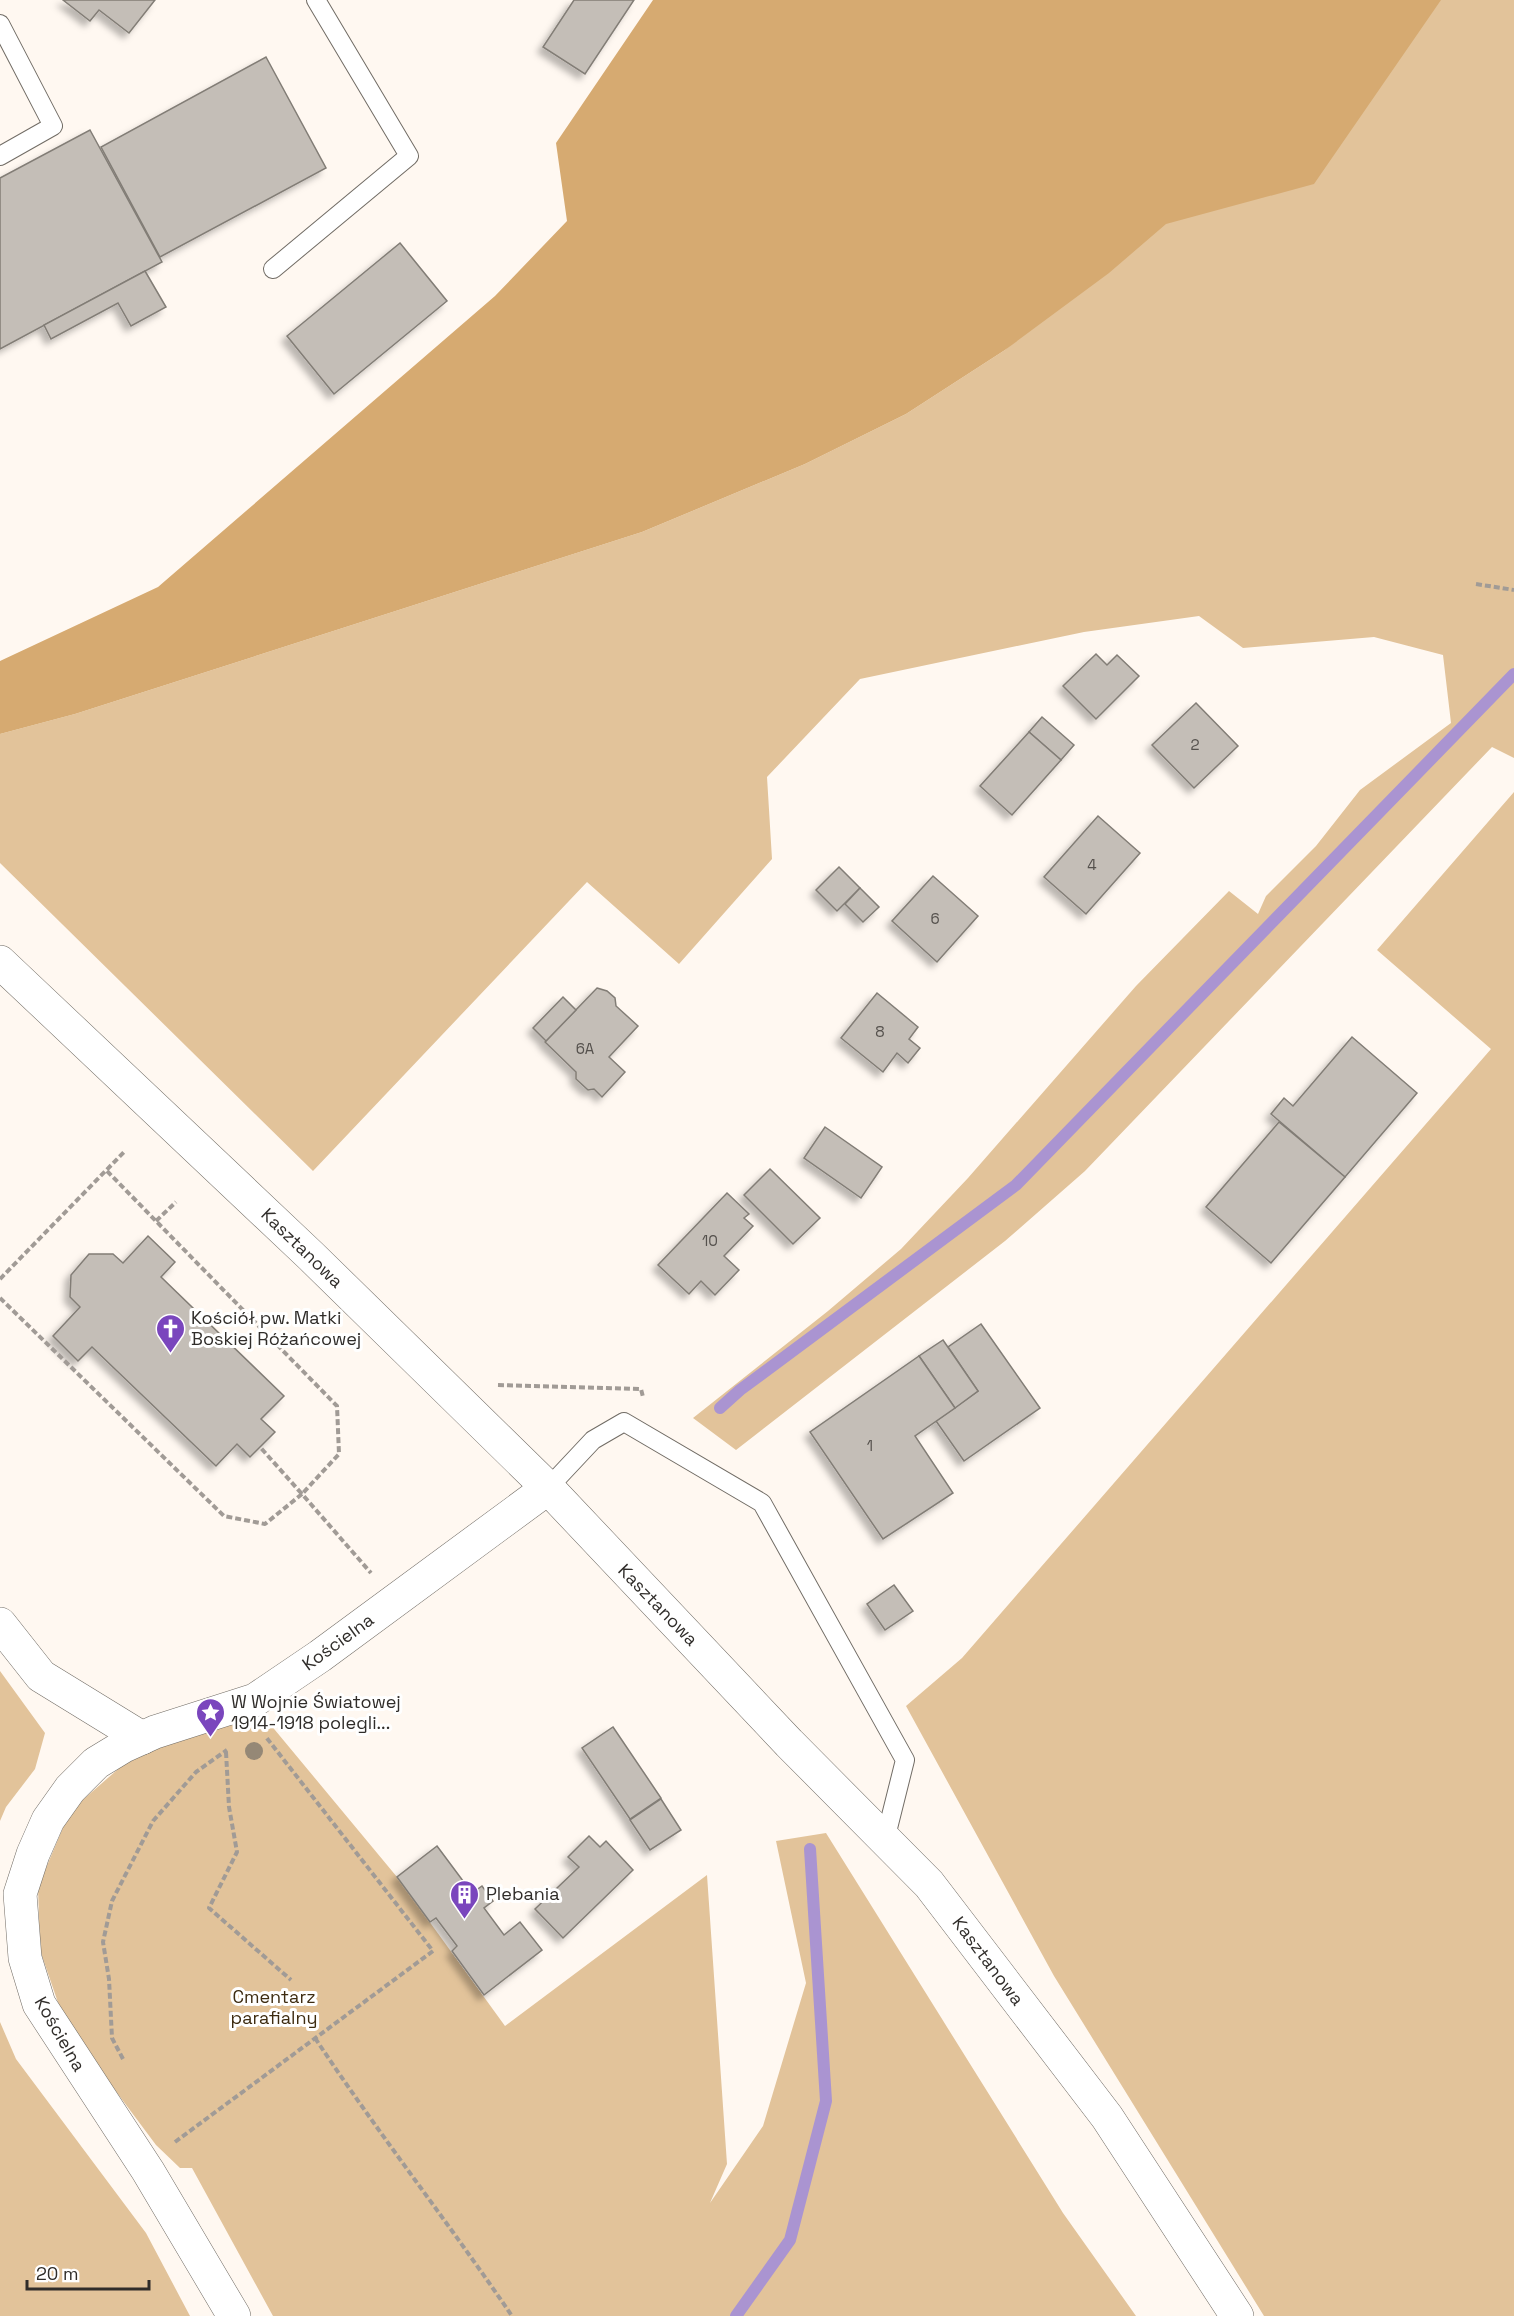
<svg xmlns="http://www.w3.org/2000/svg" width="1514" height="2316" viewBox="0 0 1514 2316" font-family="'Space Grotesk',sans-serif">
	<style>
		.green { fill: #e2c39a }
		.forest { fill: #d6aa71 }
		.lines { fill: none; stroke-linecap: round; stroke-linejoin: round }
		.stream { stroke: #aa94d1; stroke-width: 12 }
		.building { fill: #c4beb7; stroke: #827d76; stroke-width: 1.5; filter: url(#shadow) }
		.service-casing { stroke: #716c65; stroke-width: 20 }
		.minor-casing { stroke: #716c65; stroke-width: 34 }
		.tertiary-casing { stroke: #716c65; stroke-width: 34 }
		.path { stroke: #a19b96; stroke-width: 4; stroke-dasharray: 6 3; stroke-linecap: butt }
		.service { stroke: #fff; stroke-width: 18 }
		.minor { stroke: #fff; stroke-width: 33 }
		.tertiary { stroke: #fff; stroke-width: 33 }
		.tree { fill: #958876 }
		.labels { text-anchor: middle; stroke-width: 6; stroke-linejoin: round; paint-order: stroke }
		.number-label { font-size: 15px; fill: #55514d }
		.street-label { font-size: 18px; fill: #302d2a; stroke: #fff }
		.poi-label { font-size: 18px; fill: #302d2a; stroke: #fff; text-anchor: start }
		.park-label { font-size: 18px; fill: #3e2c11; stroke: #fff }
	</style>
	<defs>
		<filter id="shadow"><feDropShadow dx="-5.5" dy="5.5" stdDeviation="3" flood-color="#0004"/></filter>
	</defs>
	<rect width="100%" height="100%" fill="#fff8f1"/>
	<!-- green -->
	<g class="green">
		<path d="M1413 0H1514V758L1492 747 1085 1171 1005 1241 736 1450 693 1418 828 1311 901 1249 968 1178 1136 986 1229 891 1258 914 1266 896 1316 846 1360 790 1451 723 1443 655 1374 637 1243 648 1199 616 1084 632 860 679 767 777 772 859 679 964 587 882 313 1171 0 863V734L75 714 642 532 805 464 906 414 1005 350Z"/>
		<path d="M1514 792V2316H1264L1054 1976 906 1706 962 1658 1491 1049 1377 950Z"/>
		<path d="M0 1671 45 1733 35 1769 6 1807 0 1821Z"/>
		<path d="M265 1718 397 1877 505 2026 707 1875 727 2164 710 2203 763 2126 806 1983 776 1841 826 1833 1063 2213 1136 2316H273L192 2168H180L156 2145 65 2023 40 1950 38 1887 70 1811 132 1757 216 1724Z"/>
		<path d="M0 2022 16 2059 146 2233 190 2316H0Z"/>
	</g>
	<!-- forest -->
	<path class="forest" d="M653 0H1441L1314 184 1166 224 1109 273 1005 350 906 414 805 464 642 532 75 714 0 734V661L158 587 495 296 567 221 556 143Z"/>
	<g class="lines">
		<!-- stream -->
		<g class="stream">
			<path d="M720 1408 740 1390 1016 1185 1514 674"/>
			<path d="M736 2316 790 2240 826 2101 810 1849"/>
		</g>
	</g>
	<!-- building -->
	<g class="building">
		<path d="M63 0H155L129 33 99 10 90 21Z"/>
		<path d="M574 0H634L585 74 543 47Z"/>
		<path d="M266 57 326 168 160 257 101 147Z"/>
		<path d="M90 130 162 262 0 349V178Z"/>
		<path d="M400 243 447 301 334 394 287 336Z"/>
		<path d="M145 271 166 307 131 326 118 303 51 339 44 325Z"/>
		<path d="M1096 654 1107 665 1117 655 1139 676 1096 719 1063 686Z"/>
		<path d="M1196 703 1238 746 1194 788 1152 745Z"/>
		<path d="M1042 717 1074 745 1061 760 1029 732Z"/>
		<path d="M1029 732 1061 760 1012 815 980 786Z"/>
		<path d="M1098 816 1140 853 1086 914 1044 877Z"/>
		<path d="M839 867 860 888 837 911 816 890Z"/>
		<path d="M933 876 978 916 937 962 892 921Z"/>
		<path d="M860 888 879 907 863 922 845 904Z"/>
		<path d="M597 988 607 991 615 998 616 1006 638 1026 609 1057 625 1072 602 1097 594 1089 588 1090 576 1079V1072L545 1042Z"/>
		<path d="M877 993 918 1027 909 1039 920 1048 908 1063 897 1053 883 1072 841 1038Z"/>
		<path d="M563 997 576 1010 546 1041 533 1028Z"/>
		<path d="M1352 1037 1417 1093 1345 1177 1271 1114 1284 1098 1293 1106Z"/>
		<path d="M1279 1122 1345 1177 1271 1263 1206 1207Z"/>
		<path d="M825 1127 882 1167 861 1198 804 1158Z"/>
		<path d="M770 1169 820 1218 793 1244 744 1195Z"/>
		<path d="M727 1193 749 1214 744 1218 753 1226 724 1256 739 1270 715 1295 701 1281 689 1294 658 1265Z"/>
		<path d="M148 1236 175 1262 161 1277 284 1396 261 1419 275 1432 250 1457 237 1444 216 1466 92 1347 78 1361 53 1336 80 1307 70 1297 71 1275 89 1254H113L123 1263Z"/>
		<path d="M981 1324 1040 1408 964 1461 936 1421 978 1391 948 1347Z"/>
		<path d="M943 1340 978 1391 955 1408 919 1356Z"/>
		<path d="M919 1356 955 1408 915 1436 953 1493 883 1539 810 1432Z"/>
		<path d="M894 1585 913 1611 885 1630 867 1604Z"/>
		<path d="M613 1727 661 1798 630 1819 582 1748Z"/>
		<path d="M661 1799 681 1830 650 1850 630 1820Z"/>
		<path d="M589 1836 600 1847 606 1841 633 1870 563 1938 535 1909 579 1867 568 1857Z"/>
		<path d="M437 1846 472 1893 482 1886 493 1901 484 1908 504 1935 520 1922 542 1950 484 1995 452 1951 457 1946 436 1918 430 1922 397 1877Z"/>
	</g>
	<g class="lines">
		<defs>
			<g id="service">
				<path d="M0 24 53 126 0 156"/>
				<path d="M273 269 409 156 316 0"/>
				<path d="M548 1488 593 1440 624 1422 762 1503 905 1760 885 1840"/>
			</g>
			<g id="minor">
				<path d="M0 1624 41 1676 142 1738"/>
				<path d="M234 2316 148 2171 39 2004 25 1958 20 1894 33 1854 48 1820 70 1789 96 1763 124 1746 155 1732 255 1700 320 1656 548 1488"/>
			</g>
			<path id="tertiary" d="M0 962 311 1256 548 1488 789 1743 929 1884 1107 2117 1237 2316"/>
		</defs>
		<!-- service casing -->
		<use href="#service" class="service-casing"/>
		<!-- minor casing -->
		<use href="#minor" class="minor-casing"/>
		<!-- tertiary casing -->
		<use href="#tertiary" class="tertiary-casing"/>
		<!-- path -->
		<g class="path">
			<path d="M1476 584 1514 590"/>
			<path d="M107 1171 337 1406 339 1454 302 1494 260 1447"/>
			<path d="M156 1221 176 1202"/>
			<path d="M0 1279 125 1151"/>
			<path d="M0 1298 224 1516 265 1524 302 1494 371 1573"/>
			<path d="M498 1385 641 1389 643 1397"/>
			<path d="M226 1752 229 1807 237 1852 209 1908 291 1980"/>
			<path d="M315 2038C378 2133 448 2222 512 2316"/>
			<path d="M123 2059 112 2038 109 1979 103 1942 112 1901 153 1821 196 1772 227 1750"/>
			<path d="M175 2142 433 1951 266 1737"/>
		</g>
		<!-- service -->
		<use href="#service" class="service"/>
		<!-- minor -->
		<use href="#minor" class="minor"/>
		<!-- tertiary -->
		<use href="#tertiary" class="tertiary"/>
	</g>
	<!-- trees -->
	<circle class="tree" cx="254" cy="1751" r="9"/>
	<!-- icons -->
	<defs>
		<symbol id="church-pin" viewBox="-11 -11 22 30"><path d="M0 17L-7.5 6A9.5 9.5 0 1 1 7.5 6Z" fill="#7a46bd" stroke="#fff"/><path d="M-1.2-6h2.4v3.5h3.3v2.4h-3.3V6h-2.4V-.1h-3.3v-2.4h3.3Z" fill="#fff"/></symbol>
		<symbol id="sight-pin" viewBox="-11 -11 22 30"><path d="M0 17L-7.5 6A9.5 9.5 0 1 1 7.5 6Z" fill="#7a46bd" stroke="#fff"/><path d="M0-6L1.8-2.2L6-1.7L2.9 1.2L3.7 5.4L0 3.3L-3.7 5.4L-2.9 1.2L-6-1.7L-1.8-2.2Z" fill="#fff"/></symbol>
		<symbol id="building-pin" viewBox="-11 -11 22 30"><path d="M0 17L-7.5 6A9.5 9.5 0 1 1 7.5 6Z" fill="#7a46bd" stroke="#fff"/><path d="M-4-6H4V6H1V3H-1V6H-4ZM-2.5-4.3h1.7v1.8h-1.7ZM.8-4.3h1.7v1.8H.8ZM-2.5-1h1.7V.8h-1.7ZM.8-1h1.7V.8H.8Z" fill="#fff"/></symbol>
	</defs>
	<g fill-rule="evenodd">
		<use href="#church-pin" x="154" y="1312" width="33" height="45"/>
		<use href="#sight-pin" x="194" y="1696" width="33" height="45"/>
		<use href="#building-pin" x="448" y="1878" width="33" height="45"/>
	</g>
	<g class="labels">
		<!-- number labels -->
		<g class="number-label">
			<text x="1195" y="750">2</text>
			<text x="1092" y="870">4</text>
			<text x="935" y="924">6</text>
			<text x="880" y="1037">8</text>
			<text x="585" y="1054">6A</text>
			<text x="710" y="1246">10</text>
			<text x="870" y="1451">1</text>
		</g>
		<!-- street labels -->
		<g class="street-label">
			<text transform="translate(302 1248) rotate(44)" y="6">Kasztanowa</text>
			<text transform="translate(658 1605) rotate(46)" y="6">Kasztanowa</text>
			<text transform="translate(338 1642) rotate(-36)" y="6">Kościelna</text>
			<text transform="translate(988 1961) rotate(53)" y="6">Kasztanowa</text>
			<text transform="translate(60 2034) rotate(60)" y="6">Kościelna</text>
		</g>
		<!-- poi labels -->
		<g class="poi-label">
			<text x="191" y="1324">Kościół pw. Matki<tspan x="191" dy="21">Boskiej Różańcowej</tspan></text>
			<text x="231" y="1708">W Wojnie Światowej<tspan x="231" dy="21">1914-1918 polegli...</tspan></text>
			<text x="486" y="1900">Plebania</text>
		</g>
		<!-- park labels -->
		<g class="park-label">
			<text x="274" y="2003">Cmentarz<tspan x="274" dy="21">parafialny</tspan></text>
		</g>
	</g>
	<!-- scale -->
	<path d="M27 2280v9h122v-9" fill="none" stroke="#302d2a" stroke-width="3"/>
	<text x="36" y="2280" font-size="18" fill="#302d2a" stroke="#ffffff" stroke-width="4.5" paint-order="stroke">20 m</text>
</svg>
